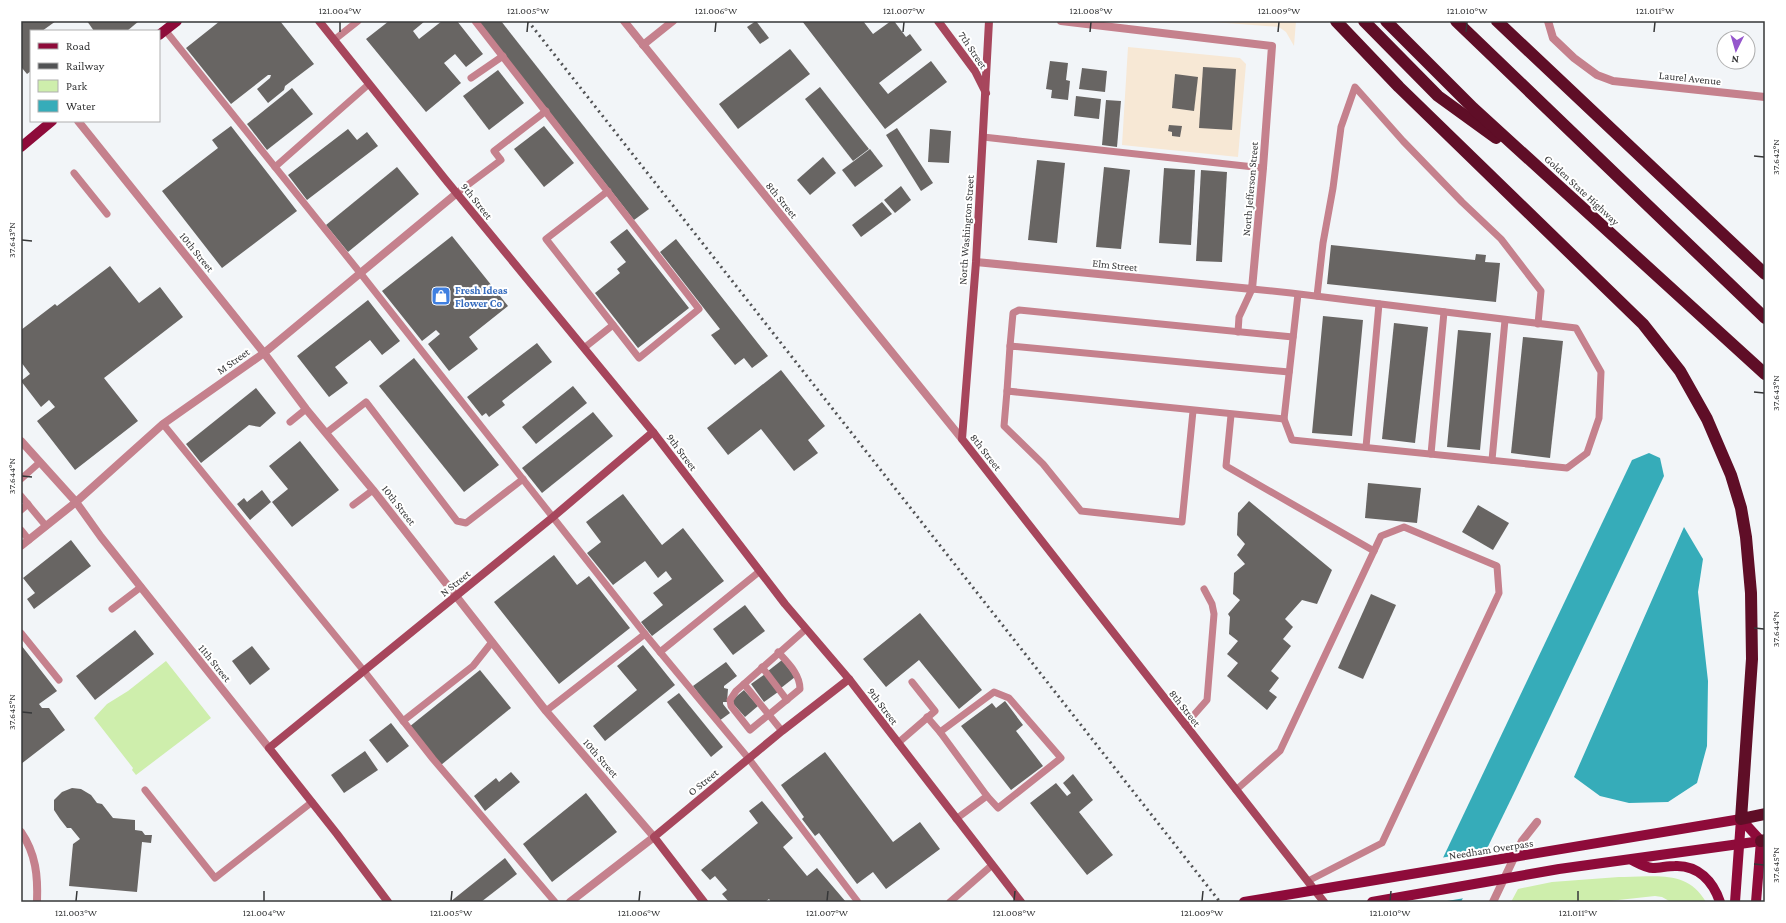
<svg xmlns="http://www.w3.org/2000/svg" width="1786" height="923" viewBox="0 0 1786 923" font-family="'Crimson Pro',serif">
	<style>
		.commercial { fill: #f7e8d5 }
		.green { fill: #ceeeac }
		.water { fill: #36acb9 }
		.pier { fill: #f2f5f8 }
		.building { fill: #686563 }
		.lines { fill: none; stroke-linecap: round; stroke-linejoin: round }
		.lane { stroke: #c5818d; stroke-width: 7 }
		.street { stroke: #c5818d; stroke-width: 8 }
		.secondary { stroke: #a7465c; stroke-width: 8 }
		.primary { stroke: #8e0b3a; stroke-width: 10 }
		.highway { stroke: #5f0e27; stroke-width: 12 }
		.rail { stroke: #515254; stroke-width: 3; stroke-dasharray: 2 4; stroke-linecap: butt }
		.ticks { fill: none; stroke: #363738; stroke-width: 1.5 }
		.labels { text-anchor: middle; stroke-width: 4; stroke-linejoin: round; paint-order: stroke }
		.street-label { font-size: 11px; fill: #363738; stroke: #fff }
		.shop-label { font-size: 11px; font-weight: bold; fill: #366cbe; stroke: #fff; text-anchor: start }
		.neatline { fill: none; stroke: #363738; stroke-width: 1.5 }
		.ticks-label { font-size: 10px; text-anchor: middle; fill: #363738 }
	</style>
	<rect width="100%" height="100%" fill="#f2f5f8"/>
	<!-- commercial -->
	<g class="commercial">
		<path d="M1296 21 1294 46 1286 32 1279 27 1213 22Z"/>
		<path d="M1128 47 1240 58 1246 64 1238 157 1122 145Z"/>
	</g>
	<!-- green -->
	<g class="green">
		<path d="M166 661 211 718 136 775 132 770 133 768 94 718 107 704 128 691Z"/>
		<path d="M1619 877C1653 878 1686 868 1706 902H1671L1662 897 1655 896 1600 902H1511L1518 889 1552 882Z"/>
	</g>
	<!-- water -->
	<g class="water">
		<path d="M1649 453 1660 458 1664 476 1515 791 1461 902H1422L1632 460Z"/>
		<path d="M1684 527 1703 559 1698 592 1708 681 1707 746 1697 783 1668 802 1629 803 1600 796 1574 777Z"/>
	</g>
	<!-- pier -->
	<path class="pier" d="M1488 850 1465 898 1441 902H1420L1440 858Z"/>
	<!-- building -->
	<g class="building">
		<path d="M21 21H56L42 31H31V71L27 74 22 68 21 70Z"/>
		<path d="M87 21H139L127 31H94Z"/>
		<path d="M220 21H280L314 64 285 86 284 90 268 103 257 89 270 78 271 75H268L231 104 186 48Z"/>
		<path d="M389 21H425L413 31 419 39 442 21H457L483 54 466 67 455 54 444 63 461 83 426 112 366 39Z"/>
		<path d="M478 21H501L649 209 634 220Z"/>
		<path d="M756 21 769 38 760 44 747 27Z"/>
		<path d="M802 21H863L873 34 891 21H894L906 37 910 34 922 50 879 83 888 94 931 61 947 82 885 129Z"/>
		<path d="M790 49 810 74 738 129 719 104Z"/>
		<path d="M1050 61 1068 63 1066 80 1070 81 1068 100 1051 98 1052 90 1046 89Z"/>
		<path d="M1203 67 1236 69 1232 130 1199 128Z"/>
		<path d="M1082 68 1107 71 1105 92 1079 89Z"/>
		<path d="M498 70 524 103 489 130 463 96Z"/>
		<path d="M1175 74 1198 77 1194 111 1172 108Z"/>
		<path d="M820 87 869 149 853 161 805 99Z"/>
		<path d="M292 88 313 114 267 150 247 124Z"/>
		<path d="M1076 96 1101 99 1099 119 1074 116Z"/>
		<path d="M1106 100 1121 101 1117 147 1102 145Z"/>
		<path d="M1169 125 1182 126 1180 137 1172 136V132L1168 131Z"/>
		<path d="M231 126 297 211 222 268 162 191 218 148 212 140Z"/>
		<path d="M544 126 574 163 544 187 514 149Z"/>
		<path d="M897 128 933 183 921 191 886 135Z"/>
		<path d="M348 129 357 140 367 132 378 146 307 200 288 175Z"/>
		<path d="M930 129 951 131 949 163 928 162Z"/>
		<path d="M870 149 883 166 855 187 842 170Z"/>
		<path d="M823 157 836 173 810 195 797 180Z"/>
		<path d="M1037 160 1065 163 1057 243 1028 240Z"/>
		<path d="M397 167 419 194 348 252 326 225Z"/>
		<path d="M1104 167 1130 170 1121 249 1096 247Z"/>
		<path d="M1164 168 1195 170 1191 245 1159 243Z"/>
		<path d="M1201 170 1227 172 1222 262 1196 261Z"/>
		<path d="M901 186 911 200 895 213 884 200Z"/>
		<path d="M882 202 892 214 861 237 852 225Z"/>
		<path d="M627 229 689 308 638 348 595 293 620 273 617 269 626 262 610 242Z"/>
		<path d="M452 236 508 306 469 337 478 349 449 371 428 344 440 334 436 330 422 341 382 291Z"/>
		<path d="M676 239 768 356 752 368 744 358 735 365 711 335 720 329 660 252Z"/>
		<path d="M1331 245 1475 260 1476 254 1486 255 1485 262 1500 263 1496 302 1327 284Z"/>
		<path d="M110 266 139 303 160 287 183 317 104 378 138 421 75 470 37 421 55 407 49 400 41 407 21 381 30 374 21 362V330L55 304 57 306Z"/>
		<path d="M368 300 400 341 382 355 370 340 335 367 348 383 329 397 297 356Z"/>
		<path d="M1323 316 1363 320 1352 436 1312 433Z"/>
		<path d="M1394 323 1428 327 1415 443 1382 439Z"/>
		<path d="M1458 330 1491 333 1480 450 1447 447Z"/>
		<path d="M1523 337 1563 341 1550 458 1511 453Z"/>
		<path d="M537 343 552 362 502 401 505 405 489 417 486 413 482 416 467 397Z"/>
		<path d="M414 358 499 465 464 492 379 386Z"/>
		<path d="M781 370 825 426 808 440 818 453 794 471 761 429 728 455 707 428Z"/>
		<path d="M573 386 587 403 536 444 522 427Z"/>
		<path d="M256 388 276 413 260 427 249 425 201 463 186 444Z"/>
		<path d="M593 412 613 436 542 493 522 468Z"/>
		<path d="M300 441 339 490 292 527 272 502 288 489 269 466Z"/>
		<path d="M1368 483 1421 488 1417 523 1365 518Z"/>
		<path d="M262 490 271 502 250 520 237 504 244 498 247 502Z"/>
		<path d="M623 494 662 545 683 528 724 581 652 636 641 622 663 605 653 593 672 579 666 571 658 578 645 561 613 585 587 553 601 542 586 522Z"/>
		<path d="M1249 501 1332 570 1317 604 1302 600 1285 619 1293 627 1283 639 1291 646 1271 671 1279 678 1269 691 1277 697 1267 710 1227 676 1238 663 1227 654 1238 641 1229 634 1230 617 1228 614 1240 600 1233 594 1234 573 1245 564 1237 555 1245 544 1237 535 1238 513Z"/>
		<path d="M1478 505 1509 523 1493 550 1462 532Z"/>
		<path d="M71 540 91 566 34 609 27 599 35 593 23 578Z"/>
		<path d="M554 555 577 585 589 576 630 628 559 684 494 602Z"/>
		<path d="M1371 594 1396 605 1363 679 1338 668Z"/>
		<path d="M745 605 765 631 733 655 713 629Z"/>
		<path d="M920 613 982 690 959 709 919 660 886 687 863 659Z"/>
		<path d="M135 630 154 654 95 700 76 676Z"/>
		<path d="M21 645 57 691 39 704 42 708H49L65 730 21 764Z"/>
		<path d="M643 645 675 685 605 741 593 726 637 690 617 666Z"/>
		<path d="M252 646 270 669 250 685 232 661Z"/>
		<path d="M782 660 795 677 781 688 768 671Z"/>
		<path d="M726 662 737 676 724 686V688L728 689 727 702H723V704L730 713 719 721 693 686Z"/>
		<path d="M480 670 511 708 441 765 409 727Z"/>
		<path d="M765 674 778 692 764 702 751 684Z"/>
		<path d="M744 690 758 706 745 717 731 701Z"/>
		<path d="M679 693 723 747 711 757 667 702Z"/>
		<path d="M1005 701 1023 725 1016 731 1043 766 1011 790 961 726 992 703 996 708Z"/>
		<path d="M391 723 409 746 387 763 369 740Z"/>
		<path d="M365 751 378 770 344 793 331 775Z"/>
		<path d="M825 752 893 842 920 822 940 849 886 889 873 872 857 884 819 833 815 836 802 819 804 817 781 785Z"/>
		<path d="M511 772 520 782 485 811 474 796 496 778 499 782Z"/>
		<path d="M1073 774 1093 800 1079 812 1113 855 1087 875 1030 803 1056 783 1067 796 1071 793 1063 783Z"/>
		<path d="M72 788 81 789 91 795 97 803 102 804 113 818 135 820V830L142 831 145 835H152L151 843 142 842 137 892 69 886 73 844 80 839 71 828H67L60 819 54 810V800L62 792Z"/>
		<path d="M586 793 617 832 552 882 523 844Z"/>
		<path d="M762 801 793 838 783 847 807 876 817 868 846 902H771L769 899 765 902H729L722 894 727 890 715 876 710 880 701 870 758 823 749 811Z"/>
		<path d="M505 858 517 874 481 902H450Z"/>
	</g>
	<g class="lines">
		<!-- lane -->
		<g class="lane">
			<path d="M475 21 699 309 639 358 546 239 608 191"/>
			<path d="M165 30 361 274 645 634 749 759 858 902"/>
			<path d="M334 40 358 21"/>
			<path d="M471 78 503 56"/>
			<path d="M983 137 1263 168"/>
			<path d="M275 167 369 84"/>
			<path d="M74 173 107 214"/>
			<path d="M457 193 501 160 494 151 546 111"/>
			<path d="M1317 296 1323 243 1333 188 1341 127 1355 87 1403 141 1462 202 1501 239 1541 291 1538 324"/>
			<path d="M1238 332 1239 317 1252 289 1291 293 1576 328 1601 372 1599 418 1587 453 1567 468 1292 440 1284 419 1298 294"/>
			<path d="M1010 346 1013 313 1019 310 1293 337"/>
			<path d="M584 348 613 325"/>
			<path d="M1007 391 1010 346 1289 372"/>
			<path d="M1193 411 1182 522 1081 511 1043 464 1004 426 1007 391 1284 419"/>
			<path d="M1231 415 1226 466 1374 551"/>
			<path d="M290 422 306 409"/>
			<path d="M163 424 364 671 433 759 555 902"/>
			<path d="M326 433 366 402 457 521 466 523 523 479"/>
			<path d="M1366 447 1379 304"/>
			<path d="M1431 454 1444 312"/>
			<path d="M1492 460 1505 320"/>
			<path d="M21 479 40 462"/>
			<path d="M21 496 46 526"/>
			<path d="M353 505 373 490"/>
			<path d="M21 510 28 504"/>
			<path d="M21 530 29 540"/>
			<path d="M112 609 141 587"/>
			<path d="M21 633 59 680"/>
			<path d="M660 652 760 571"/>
			<path d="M778 652C788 663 800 674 800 689L750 730 731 706 730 700 736 691 806 629"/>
			<path d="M762 667 787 700"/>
			<path d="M744 684 782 731"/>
			<path d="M546 711 645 634"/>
			<path d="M927 717 940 732 987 796 956 819"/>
			<path d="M403 721 473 666 492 642"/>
			<path d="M1185 725 1207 700 1214 614 1212 604 1204 589"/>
			<path d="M940 732 994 692 1009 698 1061 758 998 808 987 796"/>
			<path d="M898 743 935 711 912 682"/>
			<path d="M145 790 215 878 312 802"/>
			<path d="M1236 790 1280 751 1381 536 1404 527 1497 566 1499 593 1382 843 1308 881"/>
			<path d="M950 902 991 866"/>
		</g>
		<!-- street -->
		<g class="street">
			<path d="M624 21 962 439"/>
			<path d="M1548 21 1553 38 1574 58 1597 75 1613 81 1765 97"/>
			<path d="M643 45 673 21"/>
			<path d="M78 121 264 353 306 409 373 490 546 711 654 837 570 902"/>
			<path d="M976 262 1252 289 1263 168 1272 46 1061 21"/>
			<path d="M21 441 76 502 101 537 269 748"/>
			<path d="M21 546 76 502 163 424 264 353 457 193"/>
			<path d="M21 832C36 854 38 876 37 902"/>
			<path d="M1493 902 1522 841 1537 822"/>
		</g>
		<!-- secondary -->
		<g class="secondary">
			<path d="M319 21 445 179 653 432 785 604 849 679 1021 902"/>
			<path d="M938 21 975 71 986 93"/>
			<path d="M989 21 976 262 962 439 1324 902"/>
			<path d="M388 902 337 834 269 748 553 517 653 432"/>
			<path d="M704 902 654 837 782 731 849 679"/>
		</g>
		<!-- primary -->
		<g class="primary">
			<path d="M159 35 177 21"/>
			<path d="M21 147 52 121"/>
			<path d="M1741 819 1761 841 1756 902"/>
			<path d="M1632 860C1638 863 1646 868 1653 868 1660 868 1667 866 1675 866 1698 865 1713 881 1720 902"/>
			<path d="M1244 902 1741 819"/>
			<path d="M1372 902 1559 869 1761 841"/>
			<path d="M1735 902 1741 819"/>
		</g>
		<!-- highway -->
		<g class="highway">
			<path d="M1336 21 1399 87 1643 324 1680 371 1707 419 1731 475 1741 508 1746 537 1751 593 1752 659 1741 819 1765 814"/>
			<path d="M1364 21 1438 96 1496 138"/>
			<path d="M1386 21 1473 108 1765 374"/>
			<path d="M1456 21 1765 318"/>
			<path d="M1497 21 1765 274"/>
			<path d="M1761 841 1765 840"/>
		</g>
		<!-- rail -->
		<path class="rail" d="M528 21 1220 902"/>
	</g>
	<!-- ticks -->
	<path class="ticks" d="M340 32V22M527 32 528 22M715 32 716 22M903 32 904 22M1090 32 1091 22M1278 32 1279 22M1466 32 1467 22M1654 32 1655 22M1754 156 1764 157M22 240 32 241M1754 392 1764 393M22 476 32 477M1754 628 1764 629M22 712 32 713M1754 864 1764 865M76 901 77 891M264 901V891M451 901 452 891M639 901 640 891M827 901 828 891M1014 901 1015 891M1202 901 1203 891M1390 901 1391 891M1578 901V891"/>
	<!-- icons -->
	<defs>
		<symbol id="shop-square" viewBox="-11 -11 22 22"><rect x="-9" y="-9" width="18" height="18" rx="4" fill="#3f7fe0" stroke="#fff"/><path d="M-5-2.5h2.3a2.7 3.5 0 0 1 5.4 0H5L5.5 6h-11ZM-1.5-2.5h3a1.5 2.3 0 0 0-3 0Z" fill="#fff"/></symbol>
	</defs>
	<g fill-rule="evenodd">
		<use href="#shop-square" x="430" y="285" width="22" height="22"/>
	</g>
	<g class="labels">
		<!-- street labels -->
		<g class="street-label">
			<text transform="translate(973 50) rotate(56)" y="4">7th Street</text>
			<text transform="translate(1690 78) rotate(6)" y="4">Laurel Avenue</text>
			<text transform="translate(1250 189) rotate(-85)" y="4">North Jefferson Street</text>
			<text transform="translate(1582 190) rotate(43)" y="4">Golden State Highway</text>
			<text transform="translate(782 200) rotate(51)" y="4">8th Street</text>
			<text transform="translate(477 201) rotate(51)" y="4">9th Street</text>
			<text transform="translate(966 230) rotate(-86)" y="4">North Washington Street</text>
			<text transform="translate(197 252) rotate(51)" y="4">10th Street</text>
			<text transform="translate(1115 265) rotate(6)" y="4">Elm Street</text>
			<text transform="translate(233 361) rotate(-35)" y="4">M Street</text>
			<text transform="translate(682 452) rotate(53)" y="4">9th Street</text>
			<text transform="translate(986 452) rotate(52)" y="4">8th Street</text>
			<text transform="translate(399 505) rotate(52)" y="4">10th Street</text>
			<text transform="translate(455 583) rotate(-39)" y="4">N Street</text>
			<text transform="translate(215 663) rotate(51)" y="4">11th Street</text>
			<text transform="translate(883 706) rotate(53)" y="4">9th Street</text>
			<text transform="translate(1185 708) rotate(52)" y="4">8th Street</text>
			<text transform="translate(601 758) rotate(49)" y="4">10th Street</text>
			<text transform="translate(703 782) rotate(-39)" y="4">O Street</text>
			<text transform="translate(1491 849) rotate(-9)" y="4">Needham Overpass</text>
		</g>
		<!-- shop labels -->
		<g class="shop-label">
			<text x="455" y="294">Fresh Ideas<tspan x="455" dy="13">Flower Co</tspan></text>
		</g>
	</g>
	<!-- border -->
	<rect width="1786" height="923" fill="none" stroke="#ffffff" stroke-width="44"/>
	<!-- legend -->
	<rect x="30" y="30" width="130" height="92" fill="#ffffff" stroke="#afafaf"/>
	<rect x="38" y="43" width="20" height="6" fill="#8e0b3a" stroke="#afafaf"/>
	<text x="66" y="50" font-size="12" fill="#363738">Road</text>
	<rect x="38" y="63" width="20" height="6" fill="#515254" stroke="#afafaf"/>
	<text x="66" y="70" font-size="12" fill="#363738">Railway</text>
	<rect x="38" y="80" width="20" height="12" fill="#ceeeac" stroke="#afafaf"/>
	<text x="66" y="90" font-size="12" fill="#363738">Park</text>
	<rect x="38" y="100" width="20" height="12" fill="#36acb9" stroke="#afafaf"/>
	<text x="66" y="110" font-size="12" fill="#363738">Water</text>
	<!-- north arrow -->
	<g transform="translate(1736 50) rotate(185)"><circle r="19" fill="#ffffff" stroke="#afafaf"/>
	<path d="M0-3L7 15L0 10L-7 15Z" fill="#9556cc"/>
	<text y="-6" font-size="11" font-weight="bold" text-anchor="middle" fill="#363738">N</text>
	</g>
	<rect x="22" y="22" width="1742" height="879" class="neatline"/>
	<g class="ticks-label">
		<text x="340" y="14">121.004°W</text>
		<text x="528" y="14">121.005°W</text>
		<text x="716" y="14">121.006°W</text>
		<text x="904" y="14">121.007°W</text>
		<text x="1091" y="14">121.008°W</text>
		<text x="1279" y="14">121.009°W</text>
		<text x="1467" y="14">121.010°W</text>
		<text x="1655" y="14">121.011°W</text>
		<text transform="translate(1775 157) rotate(-90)" y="4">37.642°N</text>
		<text transform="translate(11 240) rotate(-90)" y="4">37.643°N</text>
		<text transform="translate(1775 393) rotate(-90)" y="4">37.643°N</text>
		<text transform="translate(11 476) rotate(-90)" y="4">37.644°N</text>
		<text transform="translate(1775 629) rotate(-90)" y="4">37.644°N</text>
		<text transform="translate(11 712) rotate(-90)" y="4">37.645°N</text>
		<text transform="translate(1775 865) rotate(-90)" y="4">37.645°N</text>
		<text x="76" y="916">121.003°W</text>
		<text x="264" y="916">121.004°W</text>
		<text x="451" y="916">121.005°W</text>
		<text x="639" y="916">121.006°W</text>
		<text x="827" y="916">121.007°W</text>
		<text x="1014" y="916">121.008°W</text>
		<text x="1202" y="916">121.009°W</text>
		<text x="1390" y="916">121.010°W</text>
		<text x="1578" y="916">121.011°W</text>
	</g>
</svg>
